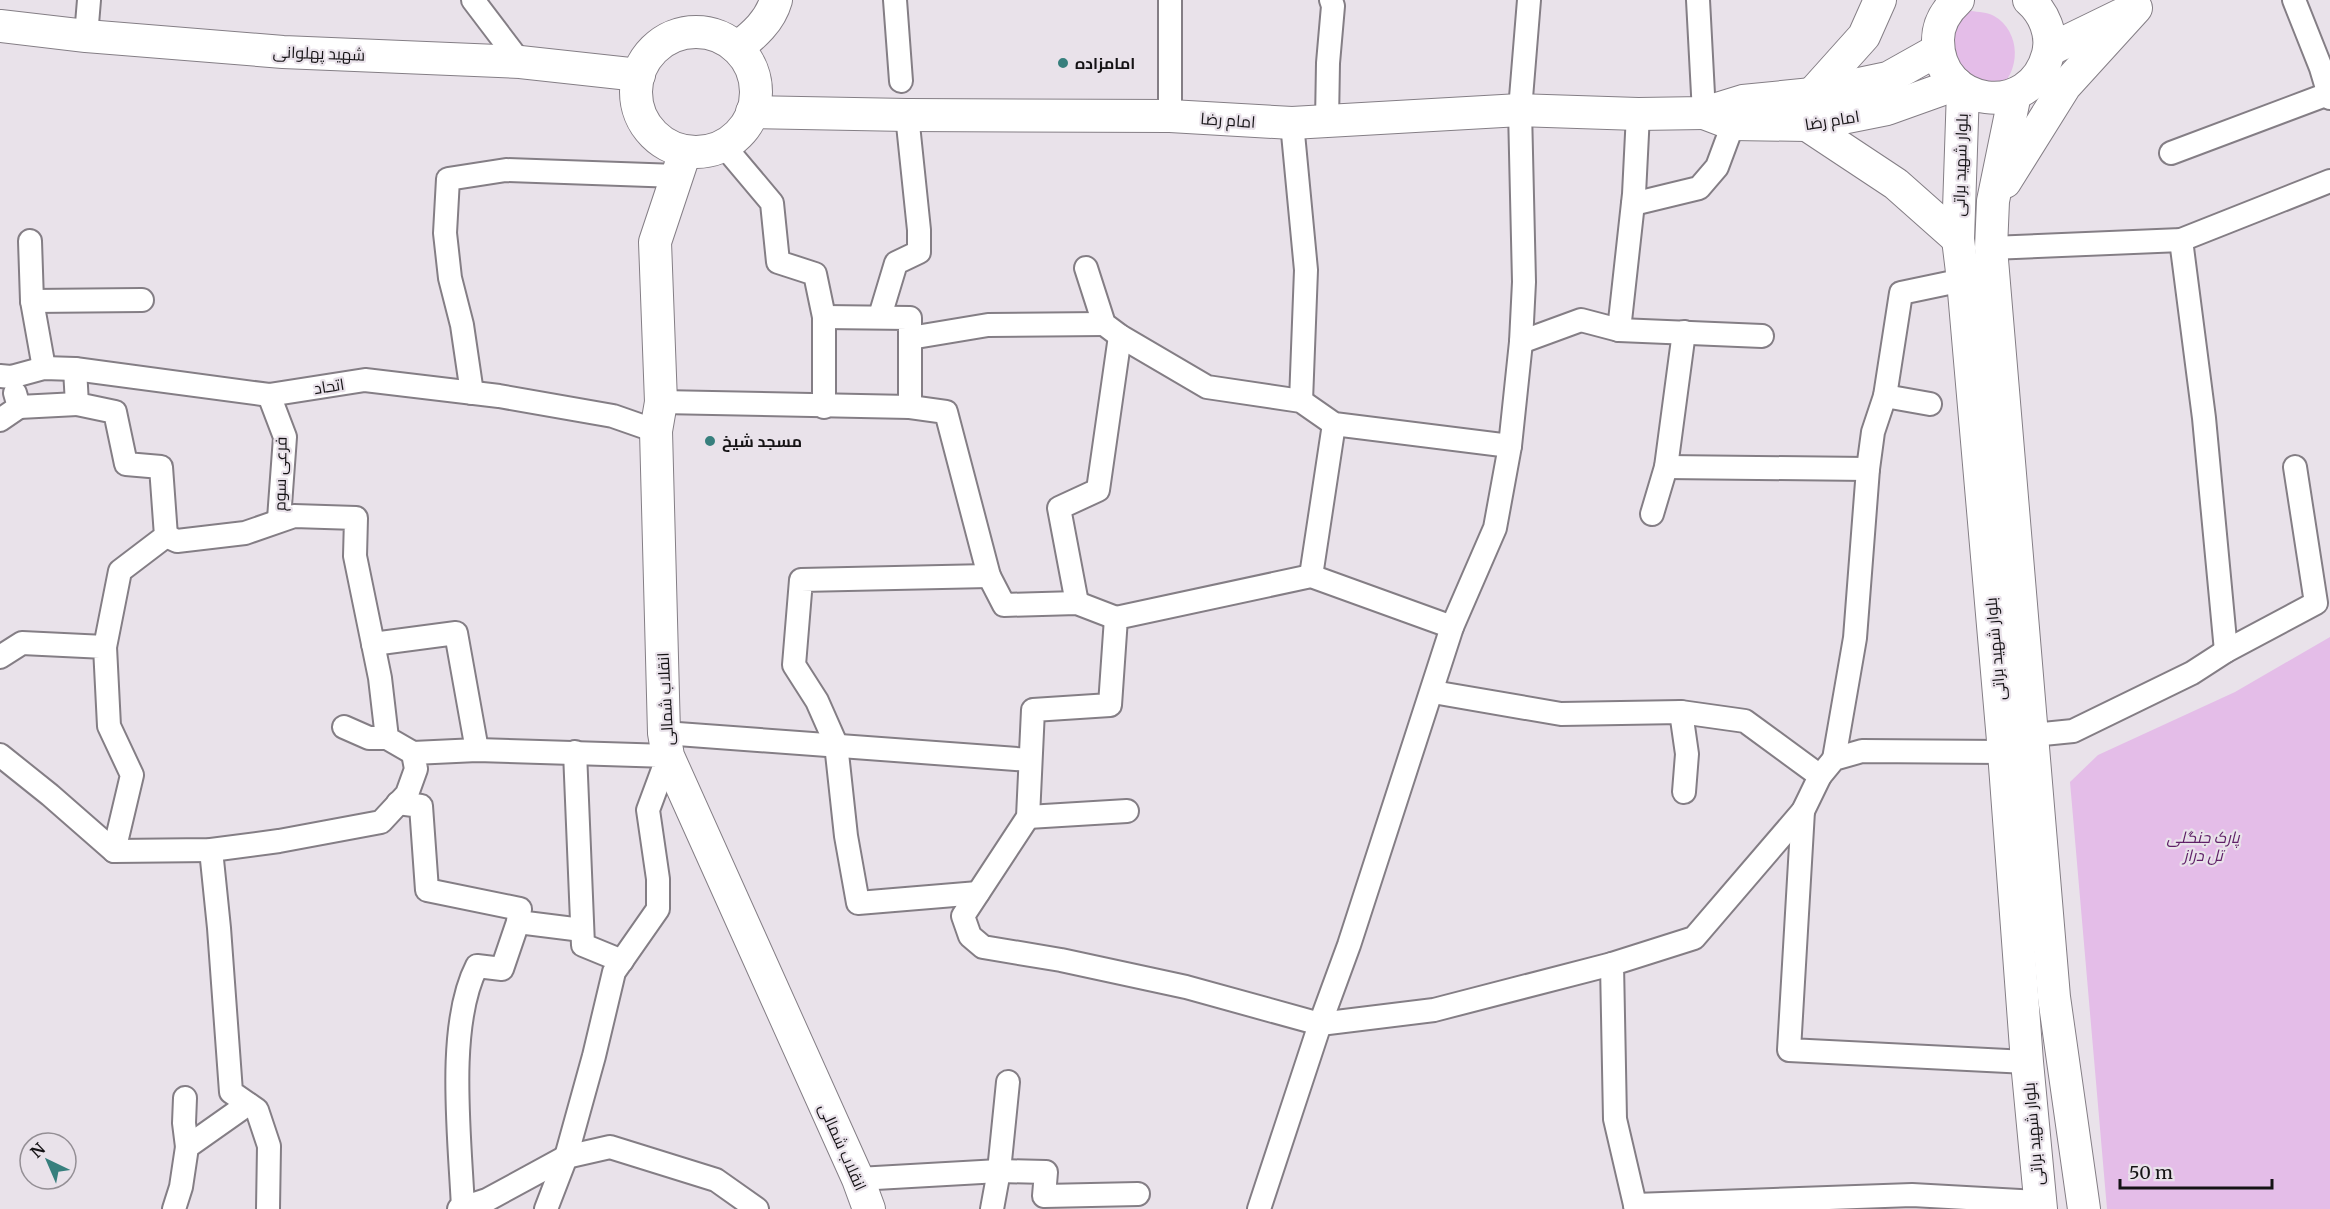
<svg xmlns="http://www.w3.org/2000/svg" width="2330" height="1209" viewBox="0 0 2330 1209" font-family="Merriweather,Cairo,serif">
	<style>
		.green { fill: #e4bde8 }
		.lines { fill: none; stroke-linecap: round; stroke-linejoin: round }
		.street-casing { stroke: #847e85; stroke-width: 26 }
		.secondary-casing { stroke: #847e85; stroke-width: 34 }
		.street { stroke: #fff; stroke-width: 22 }
		.secondary { stroke: #fff; stroke-width: 32 }
		.poi-dot { fill: #377f7d; stroke: #e9e2ea; stroke-width: 2 }
		.labels { text-anchor: middle; stroke-width: 4.5; stroke-linejoin: round; paint-order: stroke }
		.street-label { font-size: 16px; fill: #151315; stroke: #e9e2ea }
		.poi-label { font-size: 16px; font-weight: bold; fill: #151315; stroke: #e9e2ea; text-anchor: start }
		.park-label { font-size: 16px; font-style: italic; fill: #5e1f66; stroke: #e9e2ea }
	</style>
	<rect width="100%" height="100%" fill="#e9e2ea"/>
	<!-- green -->
	<g class="green">
		<path d="M1971 11C1978 12 1988 12 1994 16 2021 31 2022 73 1996 90 1991 94 1981 95 1974 97L1934 34 1949 17Z"/>
		<path d="M2330 637V1209H2107L2070 782 2098 755 2235 692Z"/>
	</g>
	<g class="lines">
		<defs>
			<g id="street">
				<path d="M473 0 520 62"/>
				<path d="M895 0 901 81"/>
				<path d="M1170 0V116"/>
				<path d="M1698 0 1704 113"/>
				<path d="M2294 0 2321 68 2330 98"/>
				<path d="M86 36 89 0"/>
				<path d="M1327 121 1328 63 1333 6 1331 0"/>
				<path d="M1292 123 1306 270 1301 401"/>
				<path d="M724 146 772 203 778 262 815 274 824 317V407"/>
				<path d="M2171 153 2328 94"/>
				<path d="M1633 204 1699 188 1717 167 1733 124"/>
				<path d="M2181 240 2204 418 2226 651"/>
				<path d="M30 241 32 301 44 368"/>
				<path d="M1991 248 2181 240 2330 181"/>
				<path d="M1086 268 1104 324 1120 336 1207 387 1301 401 1334 424 1510 446"/>
				<path d="M32 301 142 300"/>
				<path d="M880 316 896 263 919 252V230L907 115"/>
				<path d="M824 317 910 318V407"/>
				<path d="M1619 330 1634 194 1638 114"/>
				<path d="M910 338 988 325 1104 324"/>
				<path d="M1521 342 1581 320 1619 330 1762 336"/>
				<path d="M75 369 77 404 115 412 126 464 161 467 166 536 120 571 105 647"/>
				<path d="M0 376 11 377 44 368 75 369 269 395 365 380 499 396 613 416 656 431"/>
				<path d="M472 393 462 325 450 278 445 233 448 179 506 170 677 176"/>
				<path d="M269 395 285 437 279 519"/>
				<path d="M1885 396 1930 404"/>
				<path d="M661 402 910 407 946 412 989 576 1004 605 1077 603 1116 618"/>
				<path d="M19 407 77 404"/>
				<path d="M0 420 19 407 15 393"/>
				<path d="M1666 467 1868 469"/>
				<path d="M1652 514 1666 467 1684 332"/>
				<path d="M166 536 177 541 245 533 294 516 356 518 355 556 380 678 387 738 413 753"/>
				<path d="M1311 576 1334 424"/>
				<path d="M1077 603 1059 508 1098 490 1120 336"/>
				<path d="M1452 627 1311 576 1116 618 1110 705 1033 710 1028 817 963 916 970 936 983 947 1061 960 1186 987 1320 1024 1434 1010 1612 964"/>
				<path d="M373 644 456 633 477 750"/>
				<path d="M0 657 22 643 105 647 109 726 132 775 114 851"/>
				<path d="M1433 692 1561 714 1681 712 1745 721 1820 776 1834 759 1862 751 2004 752"/>
				<path d="M1681 712 1687 754 1684 792"/>
				<path d="M344 727 369 738H387"/>
				<path d="M664 733 1030 760"/>
				<path d="M2033 735 2073 731 2192 673 2226 651 2316 603 2295 467"/>
				<path d="M575 752 583 945 622 961"/>
				<path d="M0 755 50 795 114 851 211 850 279 841 381 822 407 794 416 769 413 753 477 750 668 756 648 810 658 879V909L614 972 594 1056 566 1157 546 1209"/>
				<path d="M1834 759 1855 638 1868 469 1873 432 1885 396 1901 293 1963 280"/>
				<path d="M398 803 421 806 427 890 520 909 518 922 582 930"/>
				<path d="M1803 811 1789 1050 2027 1062"/>
				<path d="M1028 817 1127 811"/>
				<path d="M211 850 219 928 231 1092 257 1110 269 1146 268 1209"/>
				<path d="M978 893 858 903 846 836 836 744 817 701 794 665 801 580 989 576"/>
				<path d="M185 1098 184 1123 187 1147"/>
				<path d="M858 1179 999 1171 1046 1172 1044 1196 1138 1194"/>
				<path d="M1635 1205 1912 1195 2040 1202"/>
				<path d="M463 1208C460 1139 446 1026 477 966L502 969 518 922"/>
				<path d="M174 1209 181 1187 187 1147 248 1104"/>
				<path d="M459 1209 487 1200 566 1157 610 1147 716 1180 757 1209"/>
				<path d="M992 1209 999 1171 1008 1082"/>
				<path d="M1259 1209 1320 1024 1349 945 1452 627 1495 528 1510 446 1521 342 1524 282 1520 110 1529 0"/>
				<path d="M1636 1209 1615 1119 1612 964 1694 938 1803 811 1820 776"/>
			</g>
			<g id="secondary">
				<path d="M1958 0C1947 10 1938 24 1938 40 1938 108 2031 120 2048 54 2053 34 2044 13 2029 0"/>
				<path d="M0 26 86 36 283 52 520 62 639 75"/>
				<circle cx="696" cy="92" r="60"/>
				<path d="M737 48C754 35 770 21 776 0"/>
				<path d="M2049 50 2121 15"/>
				<path d="M1963 90 1958 239 1963 280 2004 752 2027 1062 2041 1209"/>
				<path d="M1812 94 1864 36 1880 0"/>
				<path d="M2015 94 1993 201 1991 248 2054 997 2084 1209"/>
				<path d="M752 112 907 115 1170 116 1292 123 1520 110 1638 114 1704 113 1743 101 1812 94 1888 78 1938 50"/>
				<path d="M1704 113 1733 124 1807 125 1887 109 1957 84"/>
				<path d="M1807 125 1896 184 1958 239"/>
				<path d="M685 152 655 242 661 402 656 431 664 733 668 756 858 1179 869 1209"/>
				<path d="M2005 182 2065 86 2136 8"/>
			</g>
		</defs>
		<!-- street casing -->
		<use href="#street" class="street-casing"/>
		<!-- secondary casing -->
		<use href="#secondary" class="secondary-casing"/>
		<!-- street -->
		<use href="#street" class="street"/>
		<!-- secondary -->
		<use href="#secondary" class="secondary"/>
	</g>
	<!-- markers -->
	<g class="poi-dot">
		<circle cx="1063" cy="63" r="6"/>
		<circle cx="710" cy="441" r="6"/>
	</g>
	<g class="labels">
		<!-- street labels -->
		<g class="street-label">
			<text transform="translate(319 53) rotate(2)" y="6">شهید پهلوانی</text>
			<text transform="translate(1228 120) rotate(4)" y="6">امام رضا</text>
			<text transform="translate(1832 120) rotate(-9)" y="6">امام رضا</text>
			<text transform="translate(1960 165) rotate(-88)" y="6">بلوار شهید براتی</text>
			<text transform="translate(329 386) rotate(-9)" y="6">اتحاد</text>
			<text transform="translate(280 474) rotate(-89)" y="6">فرعی سوم</text>
			<text transform="translate(1995 649) rotate(-95)" y="6">بلوار شهید براتی</text>
			<text transform="translate(665 699) rotate(-93)" y="6">انقلاب شمالی</text>
			<text transform="translate(2033 1134) rotate(-95)" y="6">بلوار شهید براتی</text>
			<text transform="translate(843 1147) rotate(66)" y="6">انقلاب شمالی</text>
		</g>
		<!-- poi labels -->
		<g class="poi-label">
			<text x="1075" y="69">امامزاده</text>
			<text x="722" y="447">مسجد شیخ</text>
		</g>
		<!-- park labels -->
		<g class="park-label">
			<text x="2203" y="843">پارک جنگلی<tspan x="2203" dy="18">تل دراز</tspan></text>
		</g>
	</g>
	<!-- north arrow -->
	<g transform="translate(48 1161) rotate(316)"><circle r="28" fill="#e9e2ea" stroke="#948f95" stroke-width="1.5"/>
	<path d="M0-4.5L10 22L0 15L-10 22Z" fill="#377f7d"/>
	<text y="-9" font-size="16" font-weight="bold" text-anchor="middle" fill="#151315">N</text>
	</g>
	<!-- scale -->
	<path d="M2120 1179v9h152v-9" fill="none" stroke="#151315" stroke-width="3"/>
	<text x="2129" y="1179" font-size="18" fill="#151315" stroke="#e9e2ea" stroke-width="4.5" paint-order="stroke">50 m</text>
</svg>
